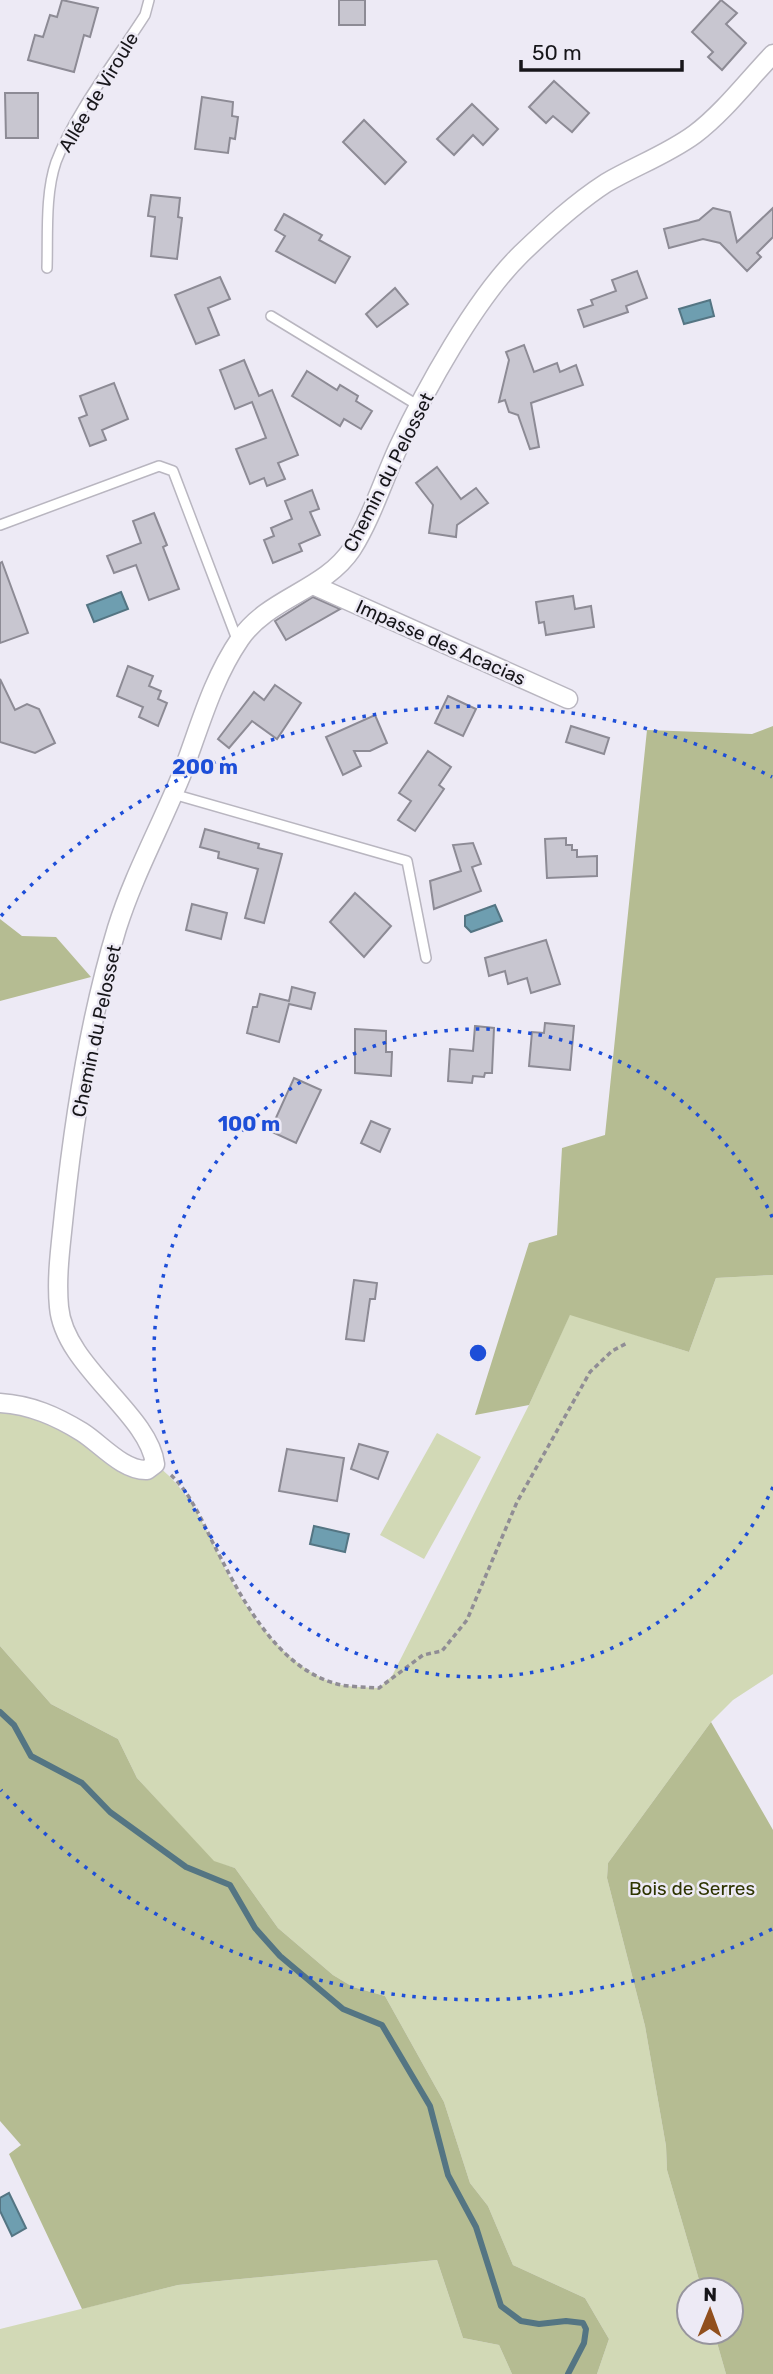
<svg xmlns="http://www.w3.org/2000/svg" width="773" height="2374" viewBox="0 0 773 2374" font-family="Rubik,sans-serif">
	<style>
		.green { fill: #d2d9b6 }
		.forest { fill: #b5bc92 }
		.water { fill: #6e9eb0; stroke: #547583; stroke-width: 2 }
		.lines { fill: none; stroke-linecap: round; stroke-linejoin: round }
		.stream { stroke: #547583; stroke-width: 6 }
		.building { fill: #c8c6d0; stroke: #8d8b95; stroke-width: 2 }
		.lane-casing { stroke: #b9b6c0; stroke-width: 12 }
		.street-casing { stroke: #b9b6c0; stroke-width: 21 }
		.path { stroke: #908d95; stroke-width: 3.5; stroke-dasharray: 5 3.5; stroke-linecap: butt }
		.lane { stroke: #fff; stroke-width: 9 }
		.street { stroke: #fff; stroke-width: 18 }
		.ring { fill: none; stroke: #1d4ed8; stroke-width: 3.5; stroke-dasharray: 3.5 7 }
		.labels { text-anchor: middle; stroke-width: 5; stroke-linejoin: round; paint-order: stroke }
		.street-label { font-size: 19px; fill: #17161a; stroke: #edeaf5 }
		.park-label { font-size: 19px; fill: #2e3400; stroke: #edeaf5 }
		.centre { fill: #1d4ed8; stroke: #edeaf5; stroke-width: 3.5 }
		.ring-label { font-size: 21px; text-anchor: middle; font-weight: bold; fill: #1d4ed8; stroke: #edeaf5; stroke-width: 5; stroke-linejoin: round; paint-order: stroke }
	</style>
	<rect width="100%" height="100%" fill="#edeaf5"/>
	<!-- green -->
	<g class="green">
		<path d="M773 1275V1674L733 1700 711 1722 608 1863 607 1878 645 2026 666 2146 667 2170 702 2290H689V2332H714L726 2374H597L609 2339 585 2298 513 2265 488 2206 470 2183 444 2102 385 1996 353 1987 333 1975 278 1928 235 1868 214 1862 137 1778 118 1739 51 1704 0 1646V1403L24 1405 131 1468 155 1464C196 1494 210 1542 233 1584 255 1624 295 1674 341 1685 353 1687 366 1687 379 1688L392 1676 529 1405 570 1314 689 1352 716 1278Z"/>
		<path d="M437 1433 481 1457 424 1559 380 1535Z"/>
		<path d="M437 2260 463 2338 499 2345 512 2374H0V2329L178 2285Z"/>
	</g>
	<!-- forest -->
	<g class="forest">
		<path d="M773 726V1275L716 1278 689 1352 570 1315 529 1405 475 1415 529 1243 557 1235 562 1148 605 1135 647 730 752 734Z"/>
		<path d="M0 919 22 936 56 937 91 977 0 1001Z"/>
		<path d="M0 1646 51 1704 118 1739 137 1778 214 1861 235 1868 278 1928 333 1975 353 1987 385 1996 444 2102 470 2183 488 2206 513 2265 585 2298 609 2339 597 2374H512L499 2345 463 2338 437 2260 178 2285 82 2309 9 2154 21 2145 0 2121Z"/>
		<path d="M711 1722 773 1830V2374H726L714 2332H731V2290H702L667 2170 666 2146 645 2026 607 1878 608 1863Z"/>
	</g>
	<!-- water -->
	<g class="water">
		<path d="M710 300 714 316 684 324 679 309Z"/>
		<path d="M121 592 128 609 94 622 87 605Z"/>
		<path d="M495 905 502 921 471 932 465 926V916Z"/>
		<path d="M314 1526 349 1534 345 1552 310 1544Z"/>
		<path d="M9 2193 26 2228 12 2236 0 2211V2198Z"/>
	</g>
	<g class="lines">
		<!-- stream -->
		<path class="stream" d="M0 1712 14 1725 31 1756 82 1783 110 1812 186 1867 230 1885 255 1928 280 1956 343 2009 382 2025 430 2106 448 2175 476 2227 501 2306 521 2321 539 2324 566 2321 583 2323 586 2329 584 2343 568 2374"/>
	</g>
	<!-- building -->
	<g class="building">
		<path d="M62 0 98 8 90 37 84 35 74 72 28 60 35 35 43 37 50 15 57 17Z"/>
		<rect x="339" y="0" width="26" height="25"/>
		<path d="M721 0 737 13 726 24 746 43 722 70 708 57 713 52 692 32Z"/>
		<path d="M554 81 589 113 572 132 553 116 546 123 529 107Z"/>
		<path d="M5 93H38V138H6Z"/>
		<path d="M202 97 233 102 232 116 238 117 235 139 230 138 228 153 195 149Z"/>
		<path d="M472 104 498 129 483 145 473 135 454 155 437 139Z"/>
		<path d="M364 120 406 162 385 184 343 142Z"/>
		<path d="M151 195 180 198 178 217 182 218 177 259 151 256 155 217 148 216Z"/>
		<path d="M713 208 730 212 737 242 773 208V237L757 253 761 257 747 271 720 243 703 239 669 248 664 229 699 220Z"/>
		<path d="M284 214 322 235 319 240 350 257 335 283 276 251 285 236 275 230Z"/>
		<path d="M637 271 647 298 626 306 628 312 584 327 578 310 593 305 591 300 616 291 612 280Z"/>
		<path d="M220 277 230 299 208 308 219 335 196 344 175 295Z"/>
		<path d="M395 288 408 304 377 327 366 314Z"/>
		<path d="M524 345 534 372 557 363 560 372 576 365 583 385 531 403 539 447 530 449 518 415 509 412 505 400 499 402 509 360 506 352Z"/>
		<path d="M244 360 259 396 272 390 298 455 278 463 285 479 267 486 264 478 250 484 236 449 266 438 252 402 235 409 220 370Z"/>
		<path d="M307 371 337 390 340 385 358 396 356 401 372 411 361 429 344 419 340 426 292 396Z"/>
		<path d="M114 383 128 419 102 430 106 440 90 446 79 418 87 415 80 396Z"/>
		<path d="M437 467 461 499 476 488 488 503 457 525 456 537 429 533 433 505 416 483Z"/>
		<path d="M312 490 319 509 310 512 320 535 299 544 302 551 273 563 264 540 274 536 271 528 292 519 285 501Z"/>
		<path d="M154 513 167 545 163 547 179 589 149 600 136 565 114 573 107 556 141 543 133 521Z"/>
		<path d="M2 562 28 633 0 643V563Z"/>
		<path d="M573 596 575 609 591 606 594 627 546 635 544 622 539 623 536 602Z"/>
		<path d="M313 597 340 609 286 640 275 621Z"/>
		<path d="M128 666 153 676 149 686 161 691 158 699 167 703 158 726 139 717 143 707 117 696Z"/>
		<path d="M0 679 15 710 27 704 39 709 55 743 35 753 0 742Z"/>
		<path d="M275 685 301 703 277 739 252 721 229 748 218 739 254 692 264 700Z"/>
		<path d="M448 696 476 709 463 736 435 723Z"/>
		<path d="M375 715 387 743 370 751H354L361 766 343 775 326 737Z"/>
		<path d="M571 726 609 738 604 754 566 742Z"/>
		<path d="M428 751 451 767 439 785 444 789 415 831 398 820 411 801 399 793Z"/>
		<path d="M205 829 259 844 258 848 282 854 264 923 245 918 258 869 218 858 219 852 200 847Z"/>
		<path d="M566 838V845H572V850H577V857L597 856V876L547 878 545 839Z"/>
		<path d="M473 843 481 864 472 867 481 891 434 909 430 881 461 871 453 845Z"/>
		<path d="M355 893 391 926 364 957 330 922Z"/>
		<path d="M192 904 227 913 221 939 186 930Z"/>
		<path d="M546 940 560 984 531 993 527 978 508 984 505 971 489 976 485 958Z"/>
		<path d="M292 987 315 993 311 1009 289 1004 279 1042 247 1033 253 1007H257L260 994 289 1001Z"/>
		<path d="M545 1023 574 1026 570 1070 529 1066 532 1032 544 1033Z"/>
		<path d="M475 1026 494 1028 492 1073H485L484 1077 473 1076 472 1083 448 1081 450 1049 473 1051Z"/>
		<path d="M355 1029 386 1031V1052H392L391 1076 355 1073Z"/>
		<path d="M294 1078 321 1090 296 1143 270 1131Z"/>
		<path d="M371 1121 390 1129 380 1152 361 1143Z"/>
		<path d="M354 1280 377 1283 375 1299H370L364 1341 346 1339Z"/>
		<path d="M359 1444 388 1452 378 1479 351 1469Z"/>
		<path d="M287 1449 344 1458 337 1501 279 1491Z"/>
	</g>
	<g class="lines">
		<defs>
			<g id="lane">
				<path d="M47 268C48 235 45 194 56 162 74 114 117 59 145 15L149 0"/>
				<path d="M271 316 419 406"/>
				<path d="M0 525 159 466 173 471 238 642"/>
				<path d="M173 794 407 861 426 958"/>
			</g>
			<g id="street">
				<path d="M313 585 568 699"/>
				<path d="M0 1403C31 1405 56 1416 82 1432 101 1444 123 1471 147 1470L155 1464C149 1414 64 1366 59 1307 56 1276 61 1244 64 1213 74 1118 89 1020 117 928 134 874 162 824 183 771 200 726 212 680 240 639 269 597 324 591 352 549 371 519 383 481 398 448 425 390 475 299 521 254 547 229 575 203 606 183 635 166 668 154 695 134 724 112 748 80 773 54"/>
			</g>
		</defs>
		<!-- lane casing -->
		<use href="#lane" class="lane-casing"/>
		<!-- street casing -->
		<use href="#street" class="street-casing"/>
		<!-- path -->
		<path class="path" d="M171 1475C189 1492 201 1518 211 1539 239 1593 275 1670 341 1685 353 1687 366 1687 379 1688L423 1655 442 1651 467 1620 517 1502 590 1372 612 1351 627 1343"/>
		<!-- lane -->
		<use href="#lane" class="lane"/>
		<!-- street -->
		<use href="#street" class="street"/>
	</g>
	<!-- distance rings -->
	<g class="ring">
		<path d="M773 1487A324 324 0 1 1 773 1219"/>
		<path d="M772 1929A647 647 0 0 1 1 1790M1 916A647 647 0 0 1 772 777"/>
	</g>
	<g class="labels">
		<!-- street labels -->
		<g class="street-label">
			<text transform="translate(98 92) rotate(-59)" y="7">Allée de Viroule</text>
			<text transform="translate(388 472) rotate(-63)" y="7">Chemin du Pelosset</text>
			<text transform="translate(441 642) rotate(24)" y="7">Impasse des Acacias</text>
			<text transform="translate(96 1031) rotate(-78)" y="7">Chemin du Pelosset</text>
		</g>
		<!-- park labels -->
		<g class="park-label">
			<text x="692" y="1895">Bois de Serres</text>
		</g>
	</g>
	<circle cx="478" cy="1353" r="10" class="centre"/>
	<g class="ring-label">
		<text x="205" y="774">200 m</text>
		<text x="249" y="1131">100 m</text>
	</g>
	<!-- north arrow -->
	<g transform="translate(710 2311) rotate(1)"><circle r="33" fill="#edeaf5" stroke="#97959d" stroke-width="2"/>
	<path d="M0-5L12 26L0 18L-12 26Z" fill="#914f1d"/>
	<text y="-10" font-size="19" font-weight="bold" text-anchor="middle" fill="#17161a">N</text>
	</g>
	<!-- scale -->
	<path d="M521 60v10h161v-10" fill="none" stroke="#17161a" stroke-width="3.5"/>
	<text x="532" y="60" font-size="21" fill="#17161a" stroke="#edeaf5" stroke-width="5" paint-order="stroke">50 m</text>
</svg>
